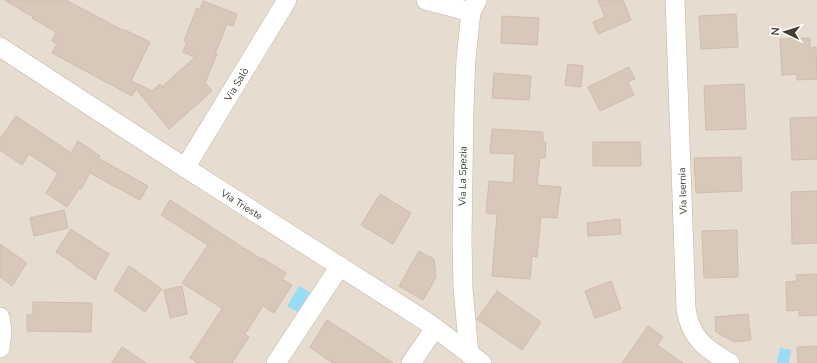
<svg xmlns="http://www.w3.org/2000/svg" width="817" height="363" viewBox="0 0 817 363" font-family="'Nunito Sans',sans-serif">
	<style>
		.residential { fill: #e7dcd0 }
		.water { fill: #99dcf5 }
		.building { fill: #d8c8ba; stroke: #d0bcaa }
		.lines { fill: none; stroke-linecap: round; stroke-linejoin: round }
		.minor-casing { stroke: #c1b4a7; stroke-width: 20 }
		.minor { stroke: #fff; stroke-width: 19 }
		.labels { text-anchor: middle; stroke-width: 4; stroke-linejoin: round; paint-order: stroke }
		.street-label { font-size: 10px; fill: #443b32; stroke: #fff }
	</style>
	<rect width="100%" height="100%" fill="#f3ebe2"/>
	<!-- residential -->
	<rect class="residential" x="0" y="0" width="817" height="363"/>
	<!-- water -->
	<g class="water">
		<path d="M299 286 310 292 298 312 287 306Z"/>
		<path d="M780 348 791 350 789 363H777Z"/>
	</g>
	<!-- building -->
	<g class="building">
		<path d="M4 0H66L124 31 125 30 150 42 131 81 152 91 160 84 162 87 195 57 183 52 187 42 184 41 197 8 200 10 203 1 237 14 233 26 227 24 215 54H217L205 83 212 91 169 129 136 89 132 96 52 53 57 44 52 41 56 32 32 18 33 17Z"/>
		<path d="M598 0H623L631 20 598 34 593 22 605 17Z"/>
		<path d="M736 14 738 47 701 49 699 16Z"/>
		<path d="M502 16 539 18 537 45 501 43Z"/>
		<path d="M810 38V48L816 47 817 79 797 80V74L782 75 780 39Z"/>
		<path d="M568 64 583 66 581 87 565 85Z"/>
		<path d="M629 67 635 79 628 82 634 95 600 111 588 87Z"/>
		<path d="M494 73 531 76 529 100 492 98Z"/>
		<path d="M744 84 746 129 706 130 704 86Z"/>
		<path d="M16 116 71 153 78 141 100 156 98 158 148 186 140 200 90 173 81 189H79L67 207 46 193 58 173 29 154 22 165 0 150V139Z"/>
		<path d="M817 117V159L792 160 790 118Z"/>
		<path d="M492 129 543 132V142H546L545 158H540L537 185 561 187 557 218 541 217 537 257 532 256 530 279 492 276 497 214 486 213 489 181 513 183 515 154 490 153Z"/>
		<path d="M593 142H640L641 166H593Z"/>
		<path d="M741 157 742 191 696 193 694 158Z"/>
		<path d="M817 191V243L792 244 791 192Z"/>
		<path d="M380 194 411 213 393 244 361 225Z"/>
		<path d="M170 200 261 259 262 258 286 273 282 279 292 285 274 313 263 306 245 334 249 337 232 363H198L190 358 223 307H220L182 283 208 245 161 215Z"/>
		<path d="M64 210 68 228 34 236 30 218Z"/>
		<path d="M620 219 621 234 588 236 587 223Z"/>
		<path d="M71 229 109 254 96 277V280L74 265V264L56 252Z"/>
		<path d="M737 230 738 277 704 278 702 231Z"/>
		<path d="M0 244 27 263 12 286 0 277Z"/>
		<path d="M419 251 434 259 436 277 423 300 399 286Z"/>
		<path d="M129 266 162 289 145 312 114 290Z"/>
		<path d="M817 274V315L799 316V310L787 311 786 282 797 281 796 275Z"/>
		<path d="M611 281 621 309 595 318 585 291Z"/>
		<path d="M182 286 187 314 170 318 164 290Z"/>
		<path d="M497 291 541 322 522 350 477 319Z"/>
		<path d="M33 302 92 303 91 332 27 331V315H33Z"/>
		<path d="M748 314 751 340 734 342 716 332 715 317Z"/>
		<path d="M327 320 349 334 393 363H333L325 358 310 347Z"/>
		<path d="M648 326 663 337 657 345 683 363H622Z"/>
		<path d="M817 346V363H798L797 347Z"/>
		<path d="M122 347 146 363H112Z"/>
	</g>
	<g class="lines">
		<defs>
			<g id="minor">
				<path d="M426 0 471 12"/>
				<path d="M675 0 686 309C691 339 705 348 730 363"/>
				<path d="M0 47 181 165 427 322 482 363"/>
				<path d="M185 168 287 0"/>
				<path d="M0 317 2 332 0 348"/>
				<path d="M469 354 463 288 462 240 464 108 466 59 471 12 477 0"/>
				<path d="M276 363 340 266"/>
				<path d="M411 363 435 328"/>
			</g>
		</defs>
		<!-- minor casing -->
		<use href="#minor" class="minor-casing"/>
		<!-- minor -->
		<use href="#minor" class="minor"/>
	</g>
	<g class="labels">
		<!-- street labels -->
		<g class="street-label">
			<text transform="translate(236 84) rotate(-59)" y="4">Via Salò</text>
			<text transform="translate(462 176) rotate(-89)" y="4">Via La Spezia</text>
			<text transform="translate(682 191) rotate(-92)" y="4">Via Isernia</text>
			<text transform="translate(242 204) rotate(32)" y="4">Via Trieste</text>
		</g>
	</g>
	<!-- north arrow -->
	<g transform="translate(785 32) rotate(274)" stroke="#ffffff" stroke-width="3" paint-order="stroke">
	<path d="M0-3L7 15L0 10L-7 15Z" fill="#443b32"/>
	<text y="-6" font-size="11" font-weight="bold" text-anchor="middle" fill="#443b32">N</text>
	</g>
</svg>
